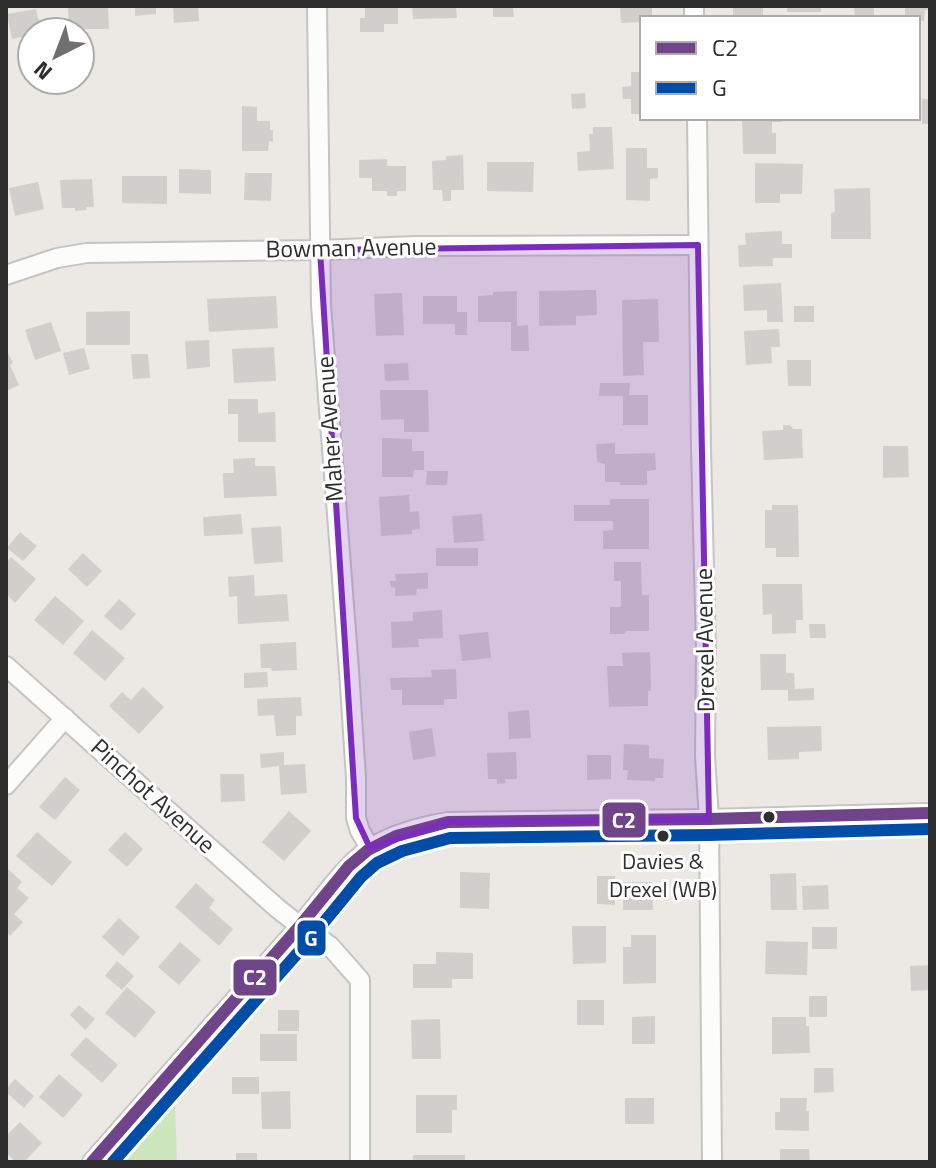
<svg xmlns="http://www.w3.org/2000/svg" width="936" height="1168" viewBox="0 0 936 1168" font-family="'Titillium Web',sans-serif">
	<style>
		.green { fill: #cee6be }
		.building { fill: #d1cecb }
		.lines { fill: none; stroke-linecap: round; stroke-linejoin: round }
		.minor-casing { stroke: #c5c4c5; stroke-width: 22 }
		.minor { stroke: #fcfcfb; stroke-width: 18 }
		.bus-1-casing { stroke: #fff; stroke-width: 18 }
		.bus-2-casing { stroke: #fff; stroke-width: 18 }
		.bus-1 { stroke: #704489; stroke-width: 12 }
		.bus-2 { stroke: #004da8; stroke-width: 12 }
		.marked { fill: #7b2cbf; fill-opacity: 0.2; stroke: #7b2cbf; stroke-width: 6; stroke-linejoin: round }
		.bus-dot { fill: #2e2e2e; stroke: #fff; stroke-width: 3 }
		.labels { text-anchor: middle; stroke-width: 6; stroke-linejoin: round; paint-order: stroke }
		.bus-label { font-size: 22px; fill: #2e2e2e; stroke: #fff }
		.street-label { font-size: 24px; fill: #2e2e2e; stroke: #fff }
		.line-badge { stroke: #fff; stroke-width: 3 }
		.badge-label { font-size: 22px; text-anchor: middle; font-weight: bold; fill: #fff }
	</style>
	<rect width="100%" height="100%" fill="#ece8e4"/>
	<!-- green -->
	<path class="green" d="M175 1102 177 1162H122Z"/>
	<!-- building -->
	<g class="building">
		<path d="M68 6H108L109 29H69Z"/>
		<path d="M135 6H156V14L135 16Z"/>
		<path d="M173 6H198L199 21 174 23Z"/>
		<path d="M365 6H398V24H384V32H360V18H365Z"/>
		<path d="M412 6H456L457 18 413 19Z"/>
		<path d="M493 6H513L514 17H493Z"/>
		<path d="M620 6H652V18H642V22L621 23Z"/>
		<rect x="733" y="6" width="30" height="12"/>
		<rect x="787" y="6" width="34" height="6"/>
		<path d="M854 6H874V18H855Z"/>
		<path d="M905 6H930V10H925L924 21H918V18H905Z"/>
		<path d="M36 9 41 32H32V35L12 39 7 14Z"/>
		<path d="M631 72H642V114H631V99H623L622 87 631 86Z"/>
		<path d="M585 93 586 108 572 109 571 94Z"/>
		<rect x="922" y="99" width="8" height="25"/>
		<path d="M242 106 257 107V121H270V130H273V142L269 141 268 151H242Z"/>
		<path d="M742 118H782V122H772V133H776V154H743Z"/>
		<path d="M593 127H612L614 169 578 171 577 152 590 151 589 134H593Z"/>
		<path d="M626 148H647V168H658V178L650 179V201L626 200Z"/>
		<path d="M463 155 464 190H451V201H443L442 190H433L432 161 446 160V156Z"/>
		<path d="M387 159V166H406V191H397V196H387V191H372V178H359V160Z"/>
		<path d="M487 162H534L533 192 487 191Z"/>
		<path d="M755 163 803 164 802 194H780V203H755Z"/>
		<path d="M179 169 211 170V194L179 193Z"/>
		<path d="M245 173H272L271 201 244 200Z"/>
		<path d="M122 176H167V204L122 203Z"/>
		<path d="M92 179 94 207H86V210L75 211V208H62L60 180Z"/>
		<path d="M38 182 44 209 15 216 9 188Z"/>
		<path d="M870 188 871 239H831V213L835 212 834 189Z"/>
		<path d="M782 231V244H792V258H773V266L739 267 738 245H746L745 233Z"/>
		<path d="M781 283 783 322H767V310L744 311 743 285Z"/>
		<path d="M596 290 597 315 576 316V325L539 326V291Z"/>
		<path d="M517 291V326L528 325 529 351H511V322H478V296L493 295V292Z"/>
		<path d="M402 293 404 335 376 336 374 294Z"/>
		<path d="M276 296 278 328 209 332 207 299Z"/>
		<path d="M423 296H457V312H467V335H455V324H423Z"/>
		<path d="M658 299 659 342H643L644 375 623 376 622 300Z"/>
		<rect x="794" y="306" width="20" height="16"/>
		<path d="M130 311V345H86V312Z"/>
		<path d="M51 322 61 351 35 360 25 330Z"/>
		<path d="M779 329 780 347H771L772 363 746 365 744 331Z"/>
		<path d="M209 340 210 367 187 369 185 341Z"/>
		<path d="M274 347 276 381 234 383 232 349Z"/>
		<path d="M84 348 90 369 69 375 63 353Z"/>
		<path d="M6 349 13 363 10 365 19 385 6 391Z"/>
		<path d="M131 354H148L150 378 133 379Z"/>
		<path d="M787 360H811V386H788Z"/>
		<path d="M408 363 409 380 385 381 384 364Z"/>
		<path d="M600 383H630L629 395H648V425H623V396H599Z"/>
		<path d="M380 390H428L429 432H404V419L381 420Z"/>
		<path d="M228 399H258V413L275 412 276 442H238V414H228Z"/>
		<path d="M783 425H790L793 429H802L803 458 764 460 762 431 783 430Z"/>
		<path d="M382 438 412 439V451H424V470H414L413 477H382Z"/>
		<path d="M615 443V454L655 453 656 470 647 471V485H620V482H605V464L597 462 596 444Z"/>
		<path d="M883 446H908L909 477 883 478Z"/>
		<path d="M255 458V466H275L277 496 224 498 223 473H234L233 459Z"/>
		<path d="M427 471H448L447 485H426Z"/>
		<path d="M409 495 410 512 419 511 420 529 412 530V534L381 536 379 497Z"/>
		<path d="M610 499H649V549H603V531L613 530V521H574V505H610Z"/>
		<path d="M772 505H798L799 557H776V548H765V510H772Z"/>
		<path d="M241 514 243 534 204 536 203 517Z"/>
		<path d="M482 514 484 541 454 543 452 516Z"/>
		<path d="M281 526 283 562 254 564 251 528Z"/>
		<path d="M20 532 37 546 23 561 7 548Z"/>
		<rect x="436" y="548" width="42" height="18"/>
		<path d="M83 553 102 571 87 587 68 569Z"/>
		<path d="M11 557 36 579 15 603 6 594V563Z"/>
		<path d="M614 562H641L642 595H649V631H626L625 634H610V607H621V581H614Z"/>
		<path d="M428 573V589H417L416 595 395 596V588L391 587 390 581H396L395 574Z"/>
		<path d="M254 575 255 596 287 594 289 621 238 624 237 596 229 597 228 577Z"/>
		<path d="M762 584H802L803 620H796V633L772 634V614L763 615Z"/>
		<path d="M55 596 84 621 63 645 34 620Z"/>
		<path d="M119 599 136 614 121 631 104 616Z"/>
		<path d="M442 610 443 638 418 639 419 647 392 648 391 622 413 621V612Z"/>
		<path d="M809 624H825L826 638H810Z"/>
		<path d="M92 630 125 658 105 681 73 653Z"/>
		<path d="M488 632 491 658 462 661 459 635Z"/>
		<path d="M296 642 297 670 272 671 271 668H261L260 644Z"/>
		<path d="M650 652 651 690 648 691V706L609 707 607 666H623L622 653Z"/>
		<path d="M760 654H786V673H794L795 689 814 688V700L788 701V690H761Z"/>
		<path d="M456 669 457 699H444V705H402V690H391L390 678 432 677 431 670Z"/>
		<path d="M267 672 268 687 244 688V673Z"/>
		<path d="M143 687 164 707 139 734 109 706 122 692 131 700Z"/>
		<path d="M301 697 302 716H296V735L276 736 274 715 258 716 257 699Z"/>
		<path d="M529 710 531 738 509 739 508 712Z"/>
		<path d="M821 726 822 751 799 752V759L768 760 767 727Z"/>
		<path d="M432 728 436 756 413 760 409 732Z"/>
		<path d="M624 744 649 745V758L664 759 663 778H655V781L627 780 628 770H623Z"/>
		<path d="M284 752V765L305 764 307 793 281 795 279 766 261 768 260 754Z"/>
		<path d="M516 752 517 779H505L506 783 497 784V779H488L487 753Z"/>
		<path d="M587 755H611V779L587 780Z"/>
		<path d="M220 774H244L245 801 221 802Z"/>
		<path d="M65 777 80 790 55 820 39 807Z"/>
		<path d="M289 811 311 831 284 861 262 842Z"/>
		<path d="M37 832 72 862 52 886 16 856Z"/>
		<path d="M125 832 143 849 127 867 108 850Z"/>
		<path d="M6 867 22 882 17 888 29 898 14 914 23 922 10 936 6 932Z"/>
		<path d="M460 872 490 873 489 909 460 908Z"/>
		<path d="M796 873 797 910H771L770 874Z"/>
		<path d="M597 876H615V905L597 904Z"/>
		<path d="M623 882H652L653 910H623Z"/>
		<path d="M196 883 215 900 209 908 233 929 219 946 175 907Z"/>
		<path d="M828 885 829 909 803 910 802 886Z"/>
		<path d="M119 918 140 937 123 956 102 937Z"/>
		<path d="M572 926H606V963L573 964Z"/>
		<rect x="812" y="927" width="25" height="22"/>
		<path d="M631 935H656V983L623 984V947H631Z"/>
		<path d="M766 941 808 942 807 975 765 974Z"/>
		<path d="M180 942 201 960 179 985 158 967Z"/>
		<path d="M436 952 473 953V979H452V988H413V964H436Z"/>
		<path d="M117 961 134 976 122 990 105 976Z"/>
		<path d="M930 965V990L911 991 910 966Z"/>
		<path d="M127 987 156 1012 135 1038 105 1013Z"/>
		<rect x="809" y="996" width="18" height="21"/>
		<rect x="577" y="1000" width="27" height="25"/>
		<path d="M79 1005 95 1019 85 1030 70 1015Z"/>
		<rect x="278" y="1010" width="21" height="21"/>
		<path d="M655 1016V1044H632V1017Z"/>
		<path d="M772 1017H806V1026H809L810 1053 772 1054Z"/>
		<path d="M440 1019 441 1059H412L411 1020Z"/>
		<rect x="260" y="1034" width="37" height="27"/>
		<path d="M86 1037 118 1065 102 1083 70 1055Z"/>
		<path d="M814 1068H833L834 1092 814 1093Z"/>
		<path d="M59 1074 83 1095 63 1118 39 1097Z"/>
		<rect x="232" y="1077" width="27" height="17"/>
		<path d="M15 1079 34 1096 24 1108 6 1092V1089Z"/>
		<path d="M290 1091 291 1129H262L261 1092Z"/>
		<path d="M416 1095H457V1110H452V1133H416Z"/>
		<rect x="625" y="1098" width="29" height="26"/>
		<path d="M780 1098H807L806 1111H809V1131L775 1130V1112H780Z"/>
		<path d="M20 1122 42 1143 24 1162H16L6 1153V1136Z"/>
		<path d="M780 1149H809L810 1162H780Z"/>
		<rect x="236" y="1153" width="21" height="9"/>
		<rect x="413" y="1155" width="52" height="7"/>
	</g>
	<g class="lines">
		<defs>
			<g id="minor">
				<path d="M317 6 321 305 349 671 356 778V818L360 831 370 848"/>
				<path d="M694 6V18"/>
				<path d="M697 118 701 448 706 650 705 756 709 819 712 1162"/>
				<path d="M6 275 57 258 87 253 320 250 415 246 698 245"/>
				<path d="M6 666 277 908 300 926 330 946 360 980V1162"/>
				<path d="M6 785 65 718"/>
				<path d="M92 1162C161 1083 230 1005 299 927 319 904 343 867 368 850 389 835 423 826 448 822L709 819 930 813"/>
			</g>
		</defs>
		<!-- minor casing -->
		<use href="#minor" class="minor-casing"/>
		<!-- minor -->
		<use href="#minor" class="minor"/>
		<defs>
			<path id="bus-1" d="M92 1162 299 927 349 866 368 850 396 836 448 822 709 819 930 813"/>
			<path id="bus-2" d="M113 1162 311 938 361 877 377 863 402 851 450 838 709 835 930 829"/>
		</defs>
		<!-- bus-1 casing -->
		<use href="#bus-1" class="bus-1-casing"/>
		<!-- bus-2 casing -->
		<use href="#bus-2" class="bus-2-casing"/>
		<!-- bus-1 -->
		<use href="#bus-1" class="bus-1"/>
		<!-- bus-2 -->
		<use href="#bus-2" class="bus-2"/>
	</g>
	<!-- marked area -->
	<path class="marked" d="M698 245 709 819 448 822 370 848 356 818 320 250Z"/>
	<!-- markers -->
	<g class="bus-dot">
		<circle cx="769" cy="817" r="7"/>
		<circle cx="663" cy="836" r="7"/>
	</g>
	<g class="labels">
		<!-- bus labels -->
		<g class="bus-label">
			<text x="663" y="869">Davies &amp;<tspan x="663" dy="28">Drexel (WB)</tspan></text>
		</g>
		<!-- street labels -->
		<g class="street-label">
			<text transform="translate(351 248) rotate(-1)" y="8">Bowman Avenue</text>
			<text transform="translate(330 429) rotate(-94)" y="8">Maher Avenue</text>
			<text transform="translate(705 640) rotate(-91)" y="8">Drexel Avenue</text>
			<text transform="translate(153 796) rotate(42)" y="8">Pinchot Avenue</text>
		</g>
	</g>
	<g class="line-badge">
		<rect x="601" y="801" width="46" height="38" rx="8" fill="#704489"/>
		<rect x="296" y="919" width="31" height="38" rx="8" fill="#004da8"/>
		<rect x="232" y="958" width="46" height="39" rx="8" fill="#704489"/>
	</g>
	<g class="badge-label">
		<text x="624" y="828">C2</text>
		<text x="311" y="946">G</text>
		<text x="255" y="985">C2</text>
	</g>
	<!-- border -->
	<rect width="936" height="1168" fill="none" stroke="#2e2e2e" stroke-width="16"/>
	<!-- legend -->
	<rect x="640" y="16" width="280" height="104" fill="#ffffff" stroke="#ababab" stroke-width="2"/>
	<rect x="656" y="42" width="40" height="12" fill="#704489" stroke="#ababab" stroke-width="2"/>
	<text x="712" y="56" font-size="24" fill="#2e2e2e">C2</text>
	<rect x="656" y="82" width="40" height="12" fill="#004da8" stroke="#ababab" stroke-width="2"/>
	<text x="712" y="96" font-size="24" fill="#2e2e2e">G</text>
	<!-- north arrow -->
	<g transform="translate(56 56) rotate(222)"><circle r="38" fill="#ffffff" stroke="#ababab" stroke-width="2"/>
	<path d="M0-6L14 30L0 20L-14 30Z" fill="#706f6e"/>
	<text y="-12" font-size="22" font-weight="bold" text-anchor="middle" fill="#2e2e2e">N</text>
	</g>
</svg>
